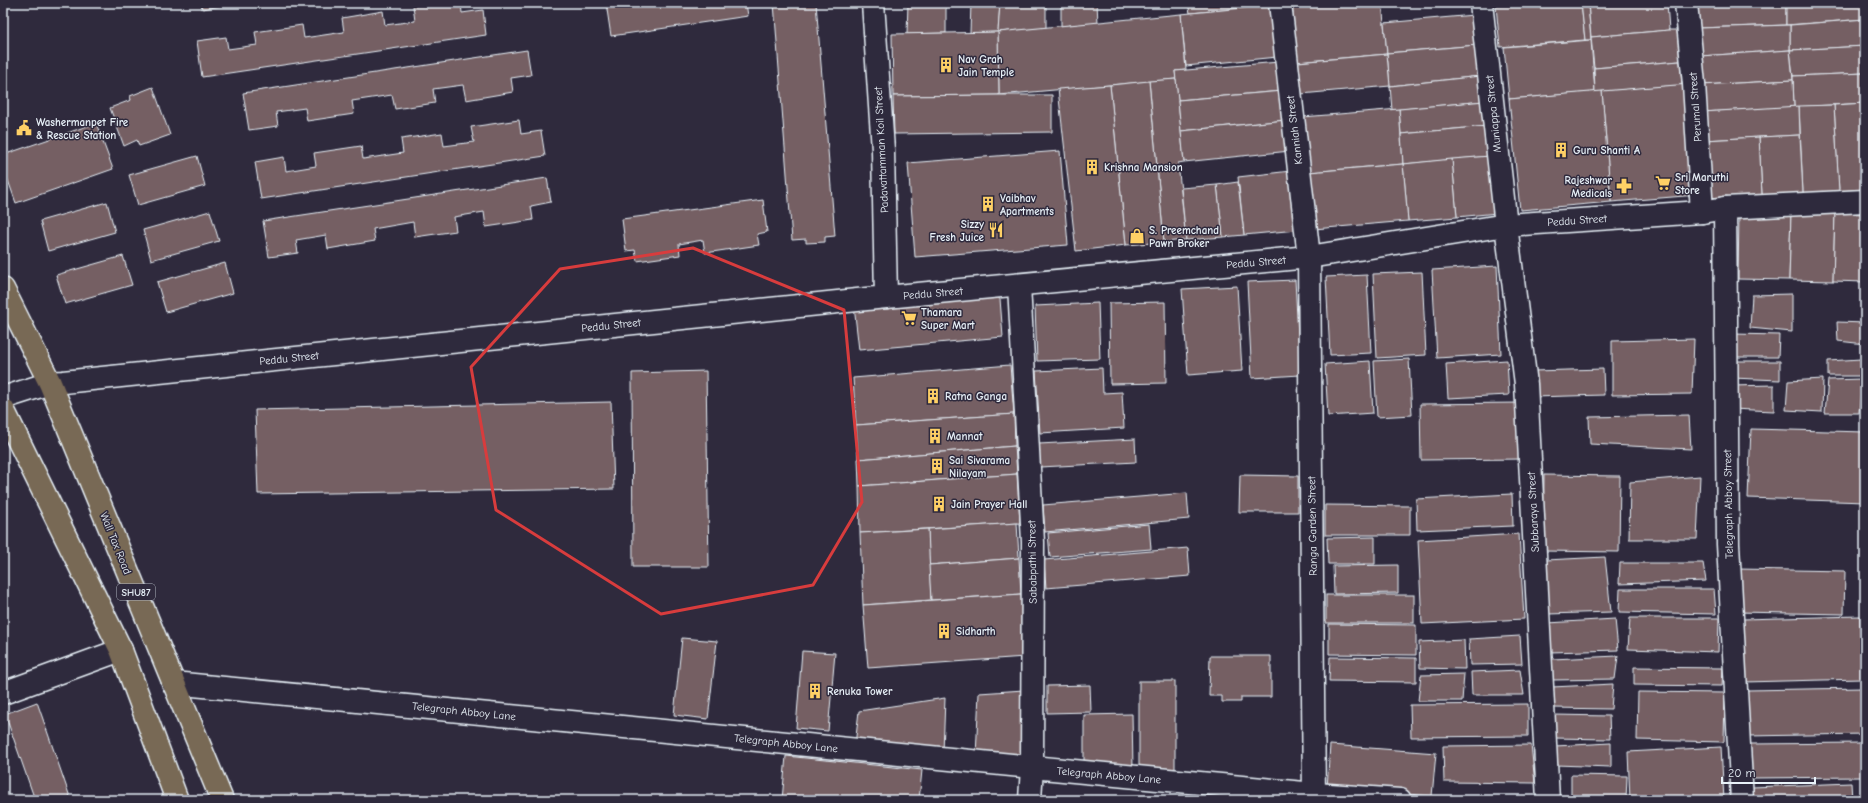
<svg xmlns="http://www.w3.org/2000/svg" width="1868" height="803" viewBox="0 0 1868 803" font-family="'Comic Neue',sans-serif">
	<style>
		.building { fill: #755f63; stroke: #e8f1f8 }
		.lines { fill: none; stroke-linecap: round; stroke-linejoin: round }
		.minor-casing { stroke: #e8f1f8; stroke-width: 25 }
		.secondary-casing { stroke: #e8f1f8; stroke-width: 25 }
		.primary-casing { stroke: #e8f1f8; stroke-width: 25 }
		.minor { stroke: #2f2a3d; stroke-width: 22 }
		.secondary { stroke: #2f2a3d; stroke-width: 22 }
		.primary { stroke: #786954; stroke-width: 22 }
		.marked { fill: none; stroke: #d83c3d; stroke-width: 3; stroke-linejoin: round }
		.labels { text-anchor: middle; stroke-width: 3; stroke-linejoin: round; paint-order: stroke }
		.shield { fill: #2f2a3d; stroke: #b0b5c0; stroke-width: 1 }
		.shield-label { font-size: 10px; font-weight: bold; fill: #e8f1f8 }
		.poi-label { font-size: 11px; font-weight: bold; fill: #e8f1f8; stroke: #2f2a3d; text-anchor: start }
		.street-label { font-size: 11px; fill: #e8f1f8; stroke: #2f2a3d }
	</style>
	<rect width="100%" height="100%" fill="#2f2a3d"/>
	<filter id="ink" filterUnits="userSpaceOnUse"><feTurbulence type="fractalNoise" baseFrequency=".025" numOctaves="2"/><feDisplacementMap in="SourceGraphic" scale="8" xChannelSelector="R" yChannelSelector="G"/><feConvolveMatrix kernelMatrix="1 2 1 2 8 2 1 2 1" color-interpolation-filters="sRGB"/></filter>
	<g filter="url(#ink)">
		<!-- building -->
		<g class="building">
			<path d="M201 3H244L202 9Z"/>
			<path d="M435 3H461L462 13 483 10 486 35 202 77 197 41 226 37 228 49 257 45 255 32 302 25 304 38 344 32 342 18 383 11 385 25 415 21 413 6Z"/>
			<path d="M606 3H746L748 16 611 36Z"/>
			<path d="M774 3H816L835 236 825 237V242L806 243V239L792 240Z"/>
			<path d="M908 3H946V33L907 34Z"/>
			<path d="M971 3H1000L998 32 970 33Z"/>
			<path d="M1000 3H1046V28L998 32Z"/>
			<path d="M1061 3H1097L1098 23 1061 26Z"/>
			<path d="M1188 3H1273V5L1190 13Z"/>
			<path d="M1291 3H1382L1387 54 1296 62Z"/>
			<path d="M1492 3H1529L1493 6Z"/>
			<path d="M1529 3H1581L1585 40 1500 47 1496 6Z"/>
			<path d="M1581 3H1588L1591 40H1585Z"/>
			<path d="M1588 3H1667L1669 30 1591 37Z"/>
			<path d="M1695 3H1786V25L1696 28Z"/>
			<path d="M1786 3H1865V19L1786 25Z"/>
			<path d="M1273 5 1277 57 1186 66 1181 14Z"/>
			<path d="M1181 14 1186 70 1175 71 1176 79 999 95 998 32Z"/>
			<path d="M1474 15 1477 45 1387 53 1384 23Z"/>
			<path d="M1865 19V46L1790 50V25Z"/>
			<path d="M1790 25V50L1700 56 1699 28Z"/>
			<path d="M1669 30H1677L1680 61 1594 68 1591 37Z"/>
			<path d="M998 32 999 95 893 96 892 34Z"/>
			<path d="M1591 40 1595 92 1509 99 1504 47Z"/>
			<path d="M1477 45 1480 76 1390 86 1387 53Z"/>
			<path d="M1865 46V73L1793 76 1790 50Z"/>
			<path d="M527 50 531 75 511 78 513 92 466 100 463 85 433 89 435 103 395 109 392 95 352 101 354 114 307 121 305 108 276 112 278 126 249 130 243 93Z"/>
			<path d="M1790 50 1793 80 1701 85 1700 56Z"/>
			<path d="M1387 54 1390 86 1301 94 1298 62Z"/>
			<path d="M1680 61 1682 85 1595 92 1594 68Z"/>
			<path d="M1279 62 1282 91 1178 100 1175 71Z"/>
			<path d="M1865 73V103L1794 107 1793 76Z"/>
			<path d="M1480 76 1484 101 1392 110 1390 86Z"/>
			<path d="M1176 79 1184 162 1178 163 1186 240 1164 242 1149 81Z"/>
			<path d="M1793 80 1794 107 1702 112 1701 85Z"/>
			<path d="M1149 81 1164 242 1126 245 1110 85Z"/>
			<path d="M1689 84 1697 195 1611 202 1602 91Z"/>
			<path d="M1110 85 1126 245 1076 251 1058 89Z"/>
			<path d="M153 87 170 135 139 146 137 140 124 146 110 108 131 100 130 96Z"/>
			<path d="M1282 91 1286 120 1181 131 1178 100Z"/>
			<path d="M1602 91 1611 202 1520 210 1509 99Z"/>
			<path d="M999 95H1052V132L894 134 893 96Z"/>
			<path d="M1484 101 1487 126 1401 134 1399 109Z"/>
			<path d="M1865 103V189L1839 191 1834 105Z"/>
			<path d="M1834 105 1839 191 1803 193 1799 106Z"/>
			<path d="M1799 106 1800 135 1704 140 1702 112Z"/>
			<path d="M1399 109 1403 164 1309 172 1303 117Z"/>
			<path d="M519 120 521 134 541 131 545 156 261 199 255 162 284 157 286 171 316 166 314 153 361 146 363 159 403 153 401 139 442 133 444 146 474 142 471 127Z"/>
			<path d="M1286 120 1290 151 1184 162 1181 131Z"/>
			<path d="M96 123 113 169 16 203 3 166V155Z"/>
			<path d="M1487 126 1490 156 1403 164 1401 134Z"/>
			<path d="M1800 135 1803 193 1762 195 1759 137Z"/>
			<path d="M1759 137 1762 195 1707 198 1704 140Z"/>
			<path d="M1060 151 1068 245 915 257 908 163Z"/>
			<path d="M197 156 205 186 138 205 129 175Z"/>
			<path d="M1490 156 1497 213 1457 217 1452 159Z"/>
			<path d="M1452 159 1457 217 1408 221 1403 164Z"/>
			<path d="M1403 164 1408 221 1314 229 1309 172Z"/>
			<path d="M1291 171 1297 230 1244 235 1238 177Z"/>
			<path d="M547 178 551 202 531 206 533 220 486 227 484 212 454 217 456 231 415 237 413 222 373 229 375 241 328 249 326 235 296 240 298 253 269 257 263 221Z"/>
			<path d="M1238 182 1244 235 1223 237 1217 185Z"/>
			<path d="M1217 185 1223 237 1186 240 1181 188Z"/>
			<path d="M763 200 767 232 757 234 759 245 705 253 703 240 679 244 680 255 637 261 635 250 626 251 622 219Z"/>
			<path d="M107 202 115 232 48 251 40 221Z"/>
			<path d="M210 211 219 241 151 260 143 230Z"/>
			<path d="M1739 212 1791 213 1789 280 1738 279Z"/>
			<path d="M1791 213H1835L1833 281 1789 280Z"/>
			<path d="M1835 213 1865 214V282L1833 281Z"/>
			<path d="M123 256 132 285 65 304 56 275Z"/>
			<path d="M225 263 233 293 166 312 157 282Z"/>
			<path d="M1497 266 1501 354 1437 358 1432 270Z"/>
			<path d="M1422 272 1426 355 1377 358 1373 274Z"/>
			<path d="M1367 275 1371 353 1330 355 1326 277Z"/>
			<path d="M1295 280 1300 375 1252 378 1247 282Z"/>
			<path d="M1237 286 1242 371 1188 375 1182 289Z"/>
			<path d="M992 294 1000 299 1003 337 859 350 854 306Z"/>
			<path d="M1792 294V332L1750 328 1752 295Z"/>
			<path d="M1165 302 1166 383 1110 384 1109 303Z"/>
			<path d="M1098 303 1100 359 1037 361 1035 306Z"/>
			<path d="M1837 322 1865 323V344L1838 341Z"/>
			<path d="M1733 334 1779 335 1778 357H1731Z"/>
			<path d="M1694 339 1692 394 1612 395V341Z"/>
			<path d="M1409 359 1412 415 1377 417 1374 361Z"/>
			<path d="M1861 359 1860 376H1828V361Z"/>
			<path d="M1507 360 1509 395 1448 398 1446 364Z"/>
			<path d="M1370 361 1373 413 1328 416 1325 364Z"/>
			<path d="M1732 361H1780V380L1732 378Z"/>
			<path d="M1010 365 1014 414 856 425 853 378Z"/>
			<path d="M1102 368 1103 393 1122 392 1124 428 1040 433 1036 371Z"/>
			<path d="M1603 369 1604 395 1533 397V371Z"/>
			<path d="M706 371 709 567H633L632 373Z"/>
			<path d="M1823 379 1822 412 1786 410 1788 381Z"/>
			<path d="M1862 379 1859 413H1825L1828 380Z"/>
			<path d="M1774 385V411L1732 409 1731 386Z"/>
			<path d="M611 402 614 489 258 494 255 410Z"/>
			<path d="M1522 403 1523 459 1421 460 1420 404Z"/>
			<path d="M1014 414 1015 446 858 459 856 425Z"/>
			<path d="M1689 415 1691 449 1590 444 1589 417Z"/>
			<path d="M1751 429 1865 432V502L1748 498Z"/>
			<path d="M1135 439 1136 462 1040 467 1039 444Z"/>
			<path d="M1015 446 1017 474 859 486 858 459Z"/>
			<path d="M1017 474 1020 523 860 533 859 486Z"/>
			<path d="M1240 475 1298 476V512H1239Z"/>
			<path d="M1544 475 1620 476 1619 552 1543 551Z"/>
			<path d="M1700 476 1697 539H1629L1630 482Z"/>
			<path d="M1187 493 1189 519 1045 532 1043 505Z"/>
			<path d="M1512 494 1513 526 1417 530 1416 499Z"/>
			<path d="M1325 505 1410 506V535H1325Z"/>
			<path d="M1017 523 1019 558 929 565 928 529Z"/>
			<path d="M1149 524 1151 549 1050 557 1048 533Z"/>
			<path d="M928 529 931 600 863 605 860 533Z"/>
			<path d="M1519 534 1524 619 1422 624 1418 540Z"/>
			<path d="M1375 537V564H1328L1327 538Z"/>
			<path d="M1188 548 1190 576 1046 588 1044 560Z"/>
			<path d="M1605 557 1611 612 1548 614 1546 560Z"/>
			<path d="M1019 558 1021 594 931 600 929 565Z"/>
			<path d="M1620 563H1703L1706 581 1619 584Z"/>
			<path d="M1398 565V593L1334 594 1333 566Z"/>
			<path d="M1737 569 1845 571 1844 614 1736 612Z"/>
			<path d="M1620 589H1714L1716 614 1619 612Z"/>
			<path d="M1021 594 1025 657 868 668 863 605Z"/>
			<rect x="1326" y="595" width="88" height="28"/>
			<path d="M1860 616 1861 679 1744 682 1742 619Z"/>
			<path d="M1630 618H1719L1718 652 1628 649Z"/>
			<path d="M1615 619 1618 650 1550 652 1548 623Z"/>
			<path d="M1329 624 1416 625V655L1329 654Z"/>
			<path d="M1520 636 1522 664 1470 665 1469 639Z"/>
			<path d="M682 638 717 641 708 719 674 715Z"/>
			<path d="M1464 640 1465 669 1420 668 1419 642Z"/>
			<path d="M802 651 835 653 828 731 796 728Z"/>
			<path d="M1210 656H1271V697H1241V702H1222V696H1209Z"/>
			<path d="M1618 656 1615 679 1552 680V659Z"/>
			<path d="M1330 657 1416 658V682L1329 681Z"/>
			<path d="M1634 667 1723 668 1722 686 1634 685Z"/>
			<path d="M1520 670 1524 695H1472L1471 672Z"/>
			<path d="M1464 674 1462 701H1418L1421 675Z"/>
			<rect x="1139" y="681" width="36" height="90"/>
			<path d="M1613 684 1611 709 1553 708 1552 687Z"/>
			<path d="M1090 685 1091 712 1047 713V686Z"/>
			<path d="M1864 688 1865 734 1747 736V690Z"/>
			<path d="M1024 690 1021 760 976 756 979 693Z"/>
			<path d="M1638 692 1725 693 1724 742 1637 740Z"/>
			<path d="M945 698 943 753 855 745 859 711Z"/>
			<path d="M37 702 71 800H35L5 714Z"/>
			<path d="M1528 704V736L1411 737 1410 705Z"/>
			<path d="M1132 714 1133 770H1084V715Z"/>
			<path d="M1554 715 1609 716 1610 739 1554 738Z"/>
			<path d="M1611 743V767L1556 765 1555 746Z"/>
			<path d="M1864 743V777L1750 778V744Z"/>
			<path d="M1330 745 1436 753 1432 796 1327 788Z"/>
			<path d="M1531 745 1535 783 1444 782 1443 746Z"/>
			<path d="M1721 747 1724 800H1630L1628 752Z"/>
			<path d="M786 756 922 770 919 800H782Z"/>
			<path d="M1571 775 1627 776 1626 800H1571Z"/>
			<path d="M1851 783 1852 800H1753L1752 787Z"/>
		</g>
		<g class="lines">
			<defs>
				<g id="minor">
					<path d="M1280 3 1309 257 1314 800"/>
					<path d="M1481 3 1506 225 1526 384 1548 800"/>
					<path d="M1686 3 1694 84 1702 212"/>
					<path d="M1725 208 1728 544 1742 800"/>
					<path d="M1019 285 1033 542 1032 767 1030 800"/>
					<path d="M886 297 1309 257 1506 225 1702 212 1725 208 1865 201"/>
					<path d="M173 683 1032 767 1315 794 1400 800"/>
					<path d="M3 693 121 650"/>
				</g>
				<path id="secondary" d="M3 398 50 383 63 382 886 297 883 150 873 3"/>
				<g id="primary">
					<path d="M3 289 50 383 222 800"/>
					<path d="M3 409 121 650 177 800"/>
				</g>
			</defs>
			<!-- minor casing -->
			<use href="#minor" class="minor-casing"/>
			<!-- secondary casing -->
			<use href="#secondary" class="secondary-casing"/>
			<!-- primary casing -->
			<use href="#primary" class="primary-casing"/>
			<!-- minor -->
			<use href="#minor" class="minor"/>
			<!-- secondary -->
			<use href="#secondary" class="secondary"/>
			<!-- primary -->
			<use href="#primary" class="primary"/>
		</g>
	</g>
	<!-- marked area -->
	<path class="marked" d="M693 248 844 310 862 502 813 585 661 614 496 510 471 367 560 269Z"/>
	<!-- icons -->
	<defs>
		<symbol id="building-bare" viewBox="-9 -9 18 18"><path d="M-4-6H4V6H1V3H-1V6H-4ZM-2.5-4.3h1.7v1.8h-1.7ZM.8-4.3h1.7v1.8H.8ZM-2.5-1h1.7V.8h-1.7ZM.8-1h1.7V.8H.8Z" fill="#ffd166" stroke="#2f2a3d" stroke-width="2.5" paint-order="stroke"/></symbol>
		<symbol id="civic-bare" viewBox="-9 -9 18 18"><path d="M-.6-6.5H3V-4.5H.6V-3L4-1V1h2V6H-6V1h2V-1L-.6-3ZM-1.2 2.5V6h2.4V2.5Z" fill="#ffd166" stroke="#2f2a3d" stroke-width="2.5" paint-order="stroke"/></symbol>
		<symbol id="supermarket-bare" viewBox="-9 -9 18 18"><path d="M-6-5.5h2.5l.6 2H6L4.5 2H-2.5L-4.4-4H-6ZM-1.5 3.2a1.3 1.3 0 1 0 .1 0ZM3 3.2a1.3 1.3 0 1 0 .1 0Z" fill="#ffd166" stroke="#2f2a3d" stroke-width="2.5" paint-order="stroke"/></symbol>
		<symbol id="pharmacy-bare" viewBox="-9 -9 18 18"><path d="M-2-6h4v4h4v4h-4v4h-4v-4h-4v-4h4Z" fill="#ffd166" stroke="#2f2a3d" stroke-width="2.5" paint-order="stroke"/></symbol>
		<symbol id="restaurant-bare" viewBox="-9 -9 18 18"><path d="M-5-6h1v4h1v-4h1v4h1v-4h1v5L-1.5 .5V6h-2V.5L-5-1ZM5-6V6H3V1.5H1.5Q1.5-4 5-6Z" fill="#ffd166" stroke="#2f2a3d" stroke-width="2.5" paint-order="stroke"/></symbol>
		<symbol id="shop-bare" viewBox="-9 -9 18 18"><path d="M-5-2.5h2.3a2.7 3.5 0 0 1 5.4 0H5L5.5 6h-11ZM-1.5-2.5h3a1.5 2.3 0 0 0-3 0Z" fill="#ffd166" stroke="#2f2a3d" stroke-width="2.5" paint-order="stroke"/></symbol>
	</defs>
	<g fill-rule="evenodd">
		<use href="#building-bare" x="935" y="54" width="22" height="22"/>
		<use href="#civic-bare" x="13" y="117" width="22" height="22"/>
		<use href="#building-bare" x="1550" y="139" width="22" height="22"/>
		<use href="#building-bare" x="1081" y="156" width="22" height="22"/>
		<use href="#supermarket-bare" x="1652" y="172" width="22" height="22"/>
		<use href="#pharmacy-bare" x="1613" y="175" width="22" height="22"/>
		<use href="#building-bare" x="977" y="193" width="22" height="22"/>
		<use href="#restaurant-bare" x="985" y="219" width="22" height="22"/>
		<use href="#shop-bare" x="1126" y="225" width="22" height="22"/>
		<use href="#supermarket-bare" x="898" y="307" width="22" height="22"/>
		<use href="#building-bare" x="922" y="385" width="22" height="22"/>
		<use href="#building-bare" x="924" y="425" width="22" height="22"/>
		<use href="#building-bare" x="926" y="455" width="22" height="22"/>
		<use href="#building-bare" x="928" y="493" width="22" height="22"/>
		<use href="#building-bare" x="933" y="620" width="22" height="22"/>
		<use href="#building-bare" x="804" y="680" width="22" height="22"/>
	</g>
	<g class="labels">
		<!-- shield labels -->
		<rect class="shield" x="117" y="584" width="38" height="16" rx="3"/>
		<g class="shield-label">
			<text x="136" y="596">SHU87</text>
		</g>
		<!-- poi labels -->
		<g class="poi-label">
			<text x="958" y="63">Nav Grah<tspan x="958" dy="13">Jain Temple</tspan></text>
			<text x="36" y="126">Washermanpet Fire<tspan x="36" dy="13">&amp; Rescue Station</tspan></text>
			<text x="1573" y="154">Guru Shanti A</text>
			<text x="1104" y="171">Krishna Mansion</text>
			<text x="1675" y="181">Sri Maruthi<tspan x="1675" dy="13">Store</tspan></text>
			<text x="1612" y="184" text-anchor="end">Rajeshwar<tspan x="1612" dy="13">Medicals</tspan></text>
			<text x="1000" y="202">Vaibhav<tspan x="1000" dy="13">Apartments</tspan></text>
			<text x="984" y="228" text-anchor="end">Sizzy<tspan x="984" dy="13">Fresh Juice</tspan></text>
			<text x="1149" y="234">S. Preemchand<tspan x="1149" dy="13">Pawn Broker</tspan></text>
			<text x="921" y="316">Thamara<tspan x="921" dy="13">Super Mart</tspan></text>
			<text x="945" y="400">Ratna Ganga</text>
			<text x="947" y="440">Mannat</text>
			<text x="949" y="464">Sai Sivarama<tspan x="949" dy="13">Nilayam</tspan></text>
			<text x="951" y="508">Jain Prayer Hall</text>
			<text x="956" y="635">Sidharth</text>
			<text x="827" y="695">Renuka Tower</text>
		</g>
		<!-- street labels -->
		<g class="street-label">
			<text transform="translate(1695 107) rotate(-94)" y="4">Perumal Street</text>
			<text transform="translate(1493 114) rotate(-96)" y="4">Muniappa Street</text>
			<text transform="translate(1294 130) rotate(-97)" y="4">Kanniah Street</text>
			<text transform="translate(881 150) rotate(-93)" y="4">Padavattamman Koil Street</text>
			<text transform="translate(1577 220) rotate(-4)" y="4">Peddu Street</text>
			<text transform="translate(1256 262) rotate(-5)" y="4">Peddu Street</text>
			<text transform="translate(933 293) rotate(-5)" y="4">Peddu Street</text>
			<text transform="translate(611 325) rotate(-6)" y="4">Peddu Street</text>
			<text transform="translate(289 358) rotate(-6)" y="4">Peddu Street</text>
			<text transform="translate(1728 504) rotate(-91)" y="4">Telegraph Abboy Street</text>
			<text transform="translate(1533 512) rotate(-93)" y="4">Subbaraya Street</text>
			<text transform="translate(1312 526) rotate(-91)" y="4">Ranga Garden Street</text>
			<text transform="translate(116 543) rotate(68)" y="4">Wall Tax Road</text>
			<text transform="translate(1032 562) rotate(-91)" y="4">Sababpathi Street</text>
			<text transform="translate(464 711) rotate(6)" y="4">Telegraph Abboy Lane</text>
			<text transform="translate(786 743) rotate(6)" y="4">Telegraph Abboy Lane</text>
			<text transform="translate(1109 775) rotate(5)" y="4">Telegraph Abboy Lane</text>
		</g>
	</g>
	<!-- margin -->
	<rect width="1868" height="803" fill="none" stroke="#2f2a3d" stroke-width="16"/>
	<rect x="8" y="8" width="1852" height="787" fill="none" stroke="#e8f1f8" stroke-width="1.5" filter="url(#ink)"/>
	<!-- scale -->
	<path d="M1722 777v6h93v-6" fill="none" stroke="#e8f1f8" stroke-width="2"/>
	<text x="1728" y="777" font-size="12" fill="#e8f1f8" stroke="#2f2a3d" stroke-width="3" paint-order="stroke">20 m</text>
</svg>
